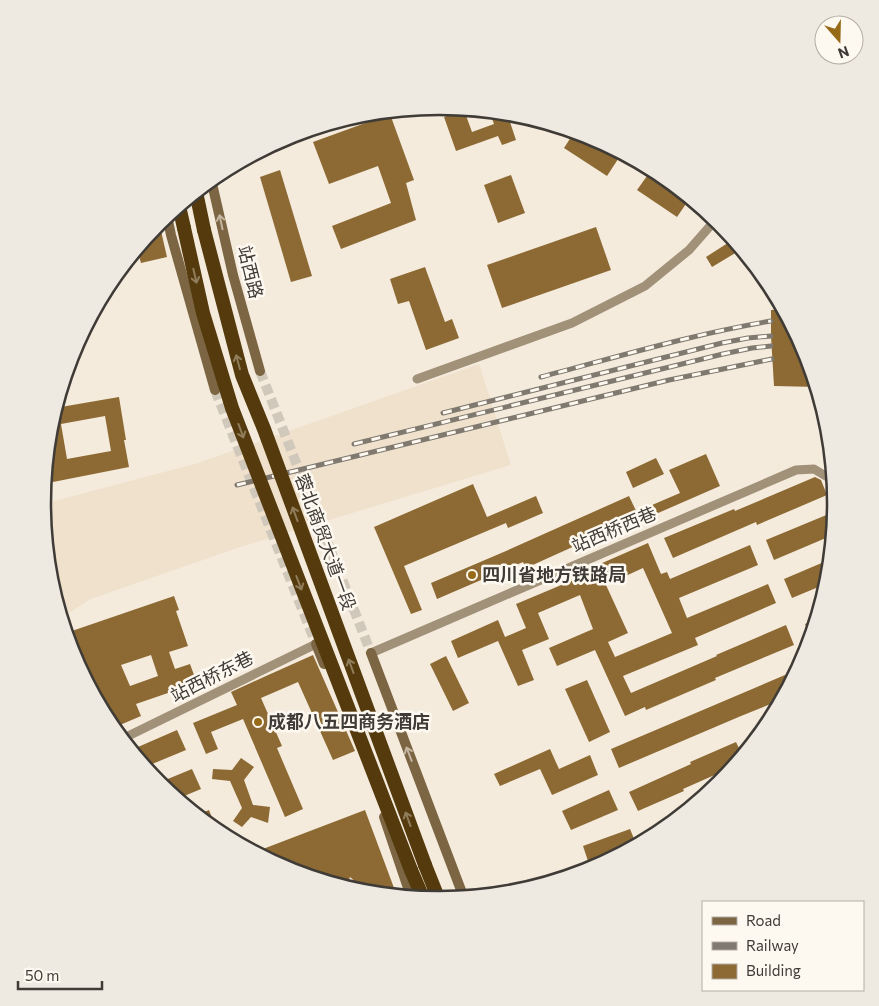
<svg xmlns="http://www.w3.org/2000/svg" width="879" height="1006" viewBox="0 0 879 1006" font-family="Commissioner,'Noto Sans SC',sans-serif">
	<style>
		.built { fill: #efe1cc }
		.building { fill: #8d6a33; fill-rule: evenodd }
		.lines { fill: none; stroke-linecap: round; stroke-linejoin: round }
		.secondary-tunnel { stroke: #d1c8bc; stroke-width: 10; stroke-dasharray: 10 5; stroke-linecap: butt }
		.minor { stroke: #a19179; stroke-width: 9 }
		.secondary { stroke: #7c6542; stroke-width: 10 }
		.trunk { stroke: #543a0c; stroke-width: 14 }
		.rail-casing { stroke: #7f7970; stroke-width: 5 }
		.rail { stroke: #fef9f0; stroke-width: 3; stroke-dasharray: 9; stroke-linecap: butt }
		.trunk-bridge { stroke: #543a0c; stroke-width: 14 }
		.oneway { stroke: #c4b6a2 }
		.oneway2 { stroke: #907d5c }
		.poi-dot { fill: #976a18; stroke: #fef9f0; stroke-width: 2 }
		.labels { text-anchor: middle; stroke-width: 5; stroke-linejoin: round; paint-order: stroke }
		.street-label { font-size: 18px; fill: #3f3b36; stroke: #fef9f0 }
		.poi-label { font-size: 18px; font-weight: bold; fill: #3f3b36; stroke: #fef9f0; text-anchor: start }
		.rim { fill: none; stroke: #3f3b36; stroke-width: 2.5 }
	</style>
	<rect width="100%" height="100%" fill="#f5ebdd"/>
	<!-- built -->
	<path class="built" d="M479 364 511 465 240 547 91 599 61 618 50 580 43 504 198 463Z"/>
	<!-- building -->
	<g class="building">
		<path d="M464 110 472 132 494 124 489 111 507 113 516 140 502 145 498 136 456 151 444 117Z"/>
		<path d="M390 114 414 180 406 183 416 220 341 249 332 226 391 203 378 166 329 184 313 142Z"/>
		<path d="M575 131 592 136 622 153 607 176 564 148Z"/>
		<path d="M652 169 660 173 690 198 677 217 637 190Z"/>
		<path d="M280 170 312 276 291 282 260 177Z"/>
		<path d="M511 175 525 213 498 223 484 185Z"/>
		<path d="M159 222 167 257 141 263 137 249Z"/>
		<path d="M596 227 611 270 502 308 487 265Z"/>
		<path d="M734 239 742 249 712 267 706 257Z"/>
		<path d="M425 267 445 322 452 319 459 338 426 350 409 301 398 304 390 279Z"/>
		<path d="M784 309 806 351 817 387 774 386 771 336V310Z"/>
		<path d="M119 397 126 440H124L129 467 53 482 48 452 50 425 55 408ZM105 416 111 451 67 459 61 424Z"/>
		<path d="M706 454 720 486 649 517 645 508 680 493 669 470Z"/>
		<path d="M656 458 664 474 633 488 626 472Z"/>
		<path d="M815 477 821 480 827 495 757 525 756 522 673 558 664 538 734 509 735 511Z"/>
		<path d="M473 484 487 517 536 496 543 513 508 528 506 523 404 566 422 610 411 614 374 527Z"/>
		<path d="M629 496 639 517 526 568 523 562 437 599 431 583 506 551Z"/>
		<path d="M836 511 833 535 774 560 766 540Z"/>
		<path d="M648 543 661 574 667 572 670 579 750 545 758 565 679 598 687 618 768 584 776 603 695 638 698 645 623 676 631 693 717 656 716 655 786 625 794 645 715 678 716 680 646 710 645 707 625 716 595 650 557 666 549 648 593 629 580 595 538 613 549 639 522 650 534 680 518 686 498 641 458 658 451 641 498 620 505 637 526 628 516 604 578 578 577 574ZM643 568 672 633 615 657 608 642 628 633 606 585Z"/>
		<path d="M831 559 828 583 792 598 784 579Z"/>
		<path d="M174 596 179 610 176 611 188 646 169 652 175 669 190 664 197 683 136 704 141 716 113 728 109 723 73 655 66 633ZM151 655 158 676 130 686 121 665Z"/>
		<path d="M817 619 814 628 811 639 805 624Z"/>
		<path d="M313 655 355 751 333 760 298 682 261 698 282 746 277 748 303 809 285 817 243 719 211 732 218 749 206 754 193 723 237 705 231 692 266 676Z"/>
		<path d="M446 656 469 703 453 711 430 664Z"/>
		<path d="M799 669 783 699 741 716 619 768 611 749Z"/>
		<path d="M587 680 610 732 589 742 565 689Z"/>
		<path d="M177 730 186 750 145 767 131 750Z"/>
		<path d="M736 742 743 756 735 766 683 789 684 791 638 811 629 792 691 764 690 762Z"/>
		<path d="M550 749 559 769 590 755 598 775 552 795 540 769 500 786 494 774Z"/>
		<path d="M241 758 254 767 244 780 253 805 270 807 268 823 251 817 242 827 233 821 242 808 230 781 212 779 213 769 232 770Z"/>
		<path d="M192 769 201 789 177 799 158 783Z"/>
		<path d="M609 790 618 810 571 830 562 811Z"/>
		<path d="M209 810 218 833 197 815Z"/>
		<path d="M365 810 397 896 368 893 350 877 346 888 287 870 255 852Z"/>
		<path d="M677 817 678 819 660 833 652 837 649 828Z"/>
		<path d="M630 829 637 846 613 858 590 867 583 846Z"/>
	</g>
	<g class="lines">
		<!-- secondary-tunnel -->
		<g class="secondary-tunnel">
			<path d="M260 371 371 653"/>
			<path d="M215 390 316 644"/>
		</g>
		<!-- minor -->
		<g class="minor">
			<path d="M417 379 572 323 645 286 689 250 711 225 716 218"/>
			<path d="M371 653 796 470 814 469 829 478 835 493"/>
			<path d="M122 739 316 644"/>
		</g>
		<!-- secondary -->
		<g class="secondary">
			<path d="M211 179 233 275 260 371"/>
			<path d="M167 216 171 235 215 390"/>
			<path d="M316 644 324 664"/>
			<path d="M371 653 464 898"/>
			<path d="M384 817 411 897"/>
		</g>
		<!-- trunk -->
		<g class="trunk">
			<path d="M196 192 204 230"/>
			<path d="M179 206 184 228"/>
			<path d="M425 865 439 900"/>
			<path d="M411 870 423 898"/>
		</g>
		<defs>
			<g id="rail">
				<path d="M541 377C617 357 693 334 771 321"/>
				<path d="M443 413 722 343 748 338 771 336"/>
				<path d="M354 444 723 354 752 348 771 346"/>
				<path d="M237 485 669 380 772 359"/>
			</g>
		</defs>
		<!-- rail casing -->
		<use href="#rail" class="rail-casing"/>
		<!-- rail -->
		<use href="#rail" class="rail"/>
		<!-- trunk-bridge -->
		<g class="trunk-bridge">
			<path d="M184 228 203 313 232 408 411 870"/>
			<path d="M204 230 242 375 264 429 425 865"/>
		</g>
	</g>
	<!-- one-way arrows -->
	<defs><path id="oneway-shaft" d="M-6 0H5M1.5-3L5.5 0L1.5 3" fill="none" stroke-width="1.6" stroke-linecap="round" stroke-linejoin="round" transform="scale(1.25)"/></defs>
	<g class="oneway">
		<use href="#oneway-shaft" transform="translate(221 222) rotate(-102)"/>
		<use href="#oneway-shaft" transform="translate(409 754) rotate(-111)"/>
	</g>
	<g class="oneway2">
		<use href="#oneway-shaft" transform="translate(195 276) rotate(77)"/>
		<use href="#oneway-shaft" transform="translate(238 362) rotate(-105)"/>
		<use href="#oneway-shaft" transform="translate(241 431) rotate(70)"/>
		<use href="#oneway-shaft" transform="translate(295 514) rotate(-110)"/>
		<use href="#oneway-shaft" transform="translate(299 583) rotate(69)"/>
		<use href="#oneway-shaft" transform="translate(351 666) rotate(-110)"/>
		<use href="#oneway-shaft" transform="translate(408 819) rotate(-110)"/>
	</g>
	<!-- markers -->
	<g class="poi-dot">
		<circle cx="472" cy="575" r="5"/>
		<circle cx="258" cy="722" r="5"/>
	</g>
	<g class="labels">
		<!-- street labels -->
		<g class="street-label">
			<text transform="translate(250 272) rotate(76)" y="6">站西路</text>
			<text transform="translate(614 530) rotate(-23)" y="6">站西桥西巷</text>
			<text transform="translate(325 542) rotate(70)" y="6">蓉北商贸大道一段</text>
			<text transform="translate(212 677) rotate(-27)" y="6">站西桥东巷</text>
		</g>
		<!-- poi labels -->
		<g class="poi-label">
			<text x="482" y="581">四川省地方铁路局</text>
			<text x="268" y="728">成都八五四商务酒店</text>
		</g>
	</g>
	<!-- crop -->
	<path d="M0 0H879V1006H0ZM51 503a388 388 0 1 1 776 0a388 388 0 1 1-776 0Z" fill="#efeae1" fill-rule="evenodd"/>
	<path class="rim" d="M51 503a388 388 0 1 1 776 0a388 388 0 1 1-776 0Z"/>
	<!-- legend -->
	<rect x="702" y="901" width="162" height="90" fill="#fef9f0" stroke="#b2ada6"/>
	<rect x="712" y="917" width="25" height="8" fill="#7c6542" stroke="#b2ada6"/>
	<text x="746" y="926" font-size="15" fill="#3f3b36">Road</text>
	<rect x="712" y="942" width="25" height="8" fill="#7f7970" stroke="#b2ada6"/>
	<text x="746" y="951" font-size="15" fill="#3f3b36">Railway</text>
	<rect x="712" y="964" width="25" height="15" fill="#8d6a33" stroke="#b2ada6"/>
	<text x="746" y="976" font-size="15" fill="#3f3b36">Building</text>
	<!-- north arrow -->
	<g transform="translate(839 40) rotate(160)"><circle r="24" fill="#fef9f0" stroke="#b2ada6"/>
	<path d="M0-4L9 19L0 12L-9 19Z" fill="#976a18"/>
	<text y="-8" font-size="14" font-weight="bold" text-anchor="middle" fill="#3f3b36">N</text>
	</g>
	<!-- scale -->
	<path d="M18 981v8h84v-8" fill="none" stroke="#3f3b36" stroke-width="2.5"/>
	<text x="25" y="981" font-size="15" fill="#3f3b36" stroke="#fef9f0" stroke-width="4" paint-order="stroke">50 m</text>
</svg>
